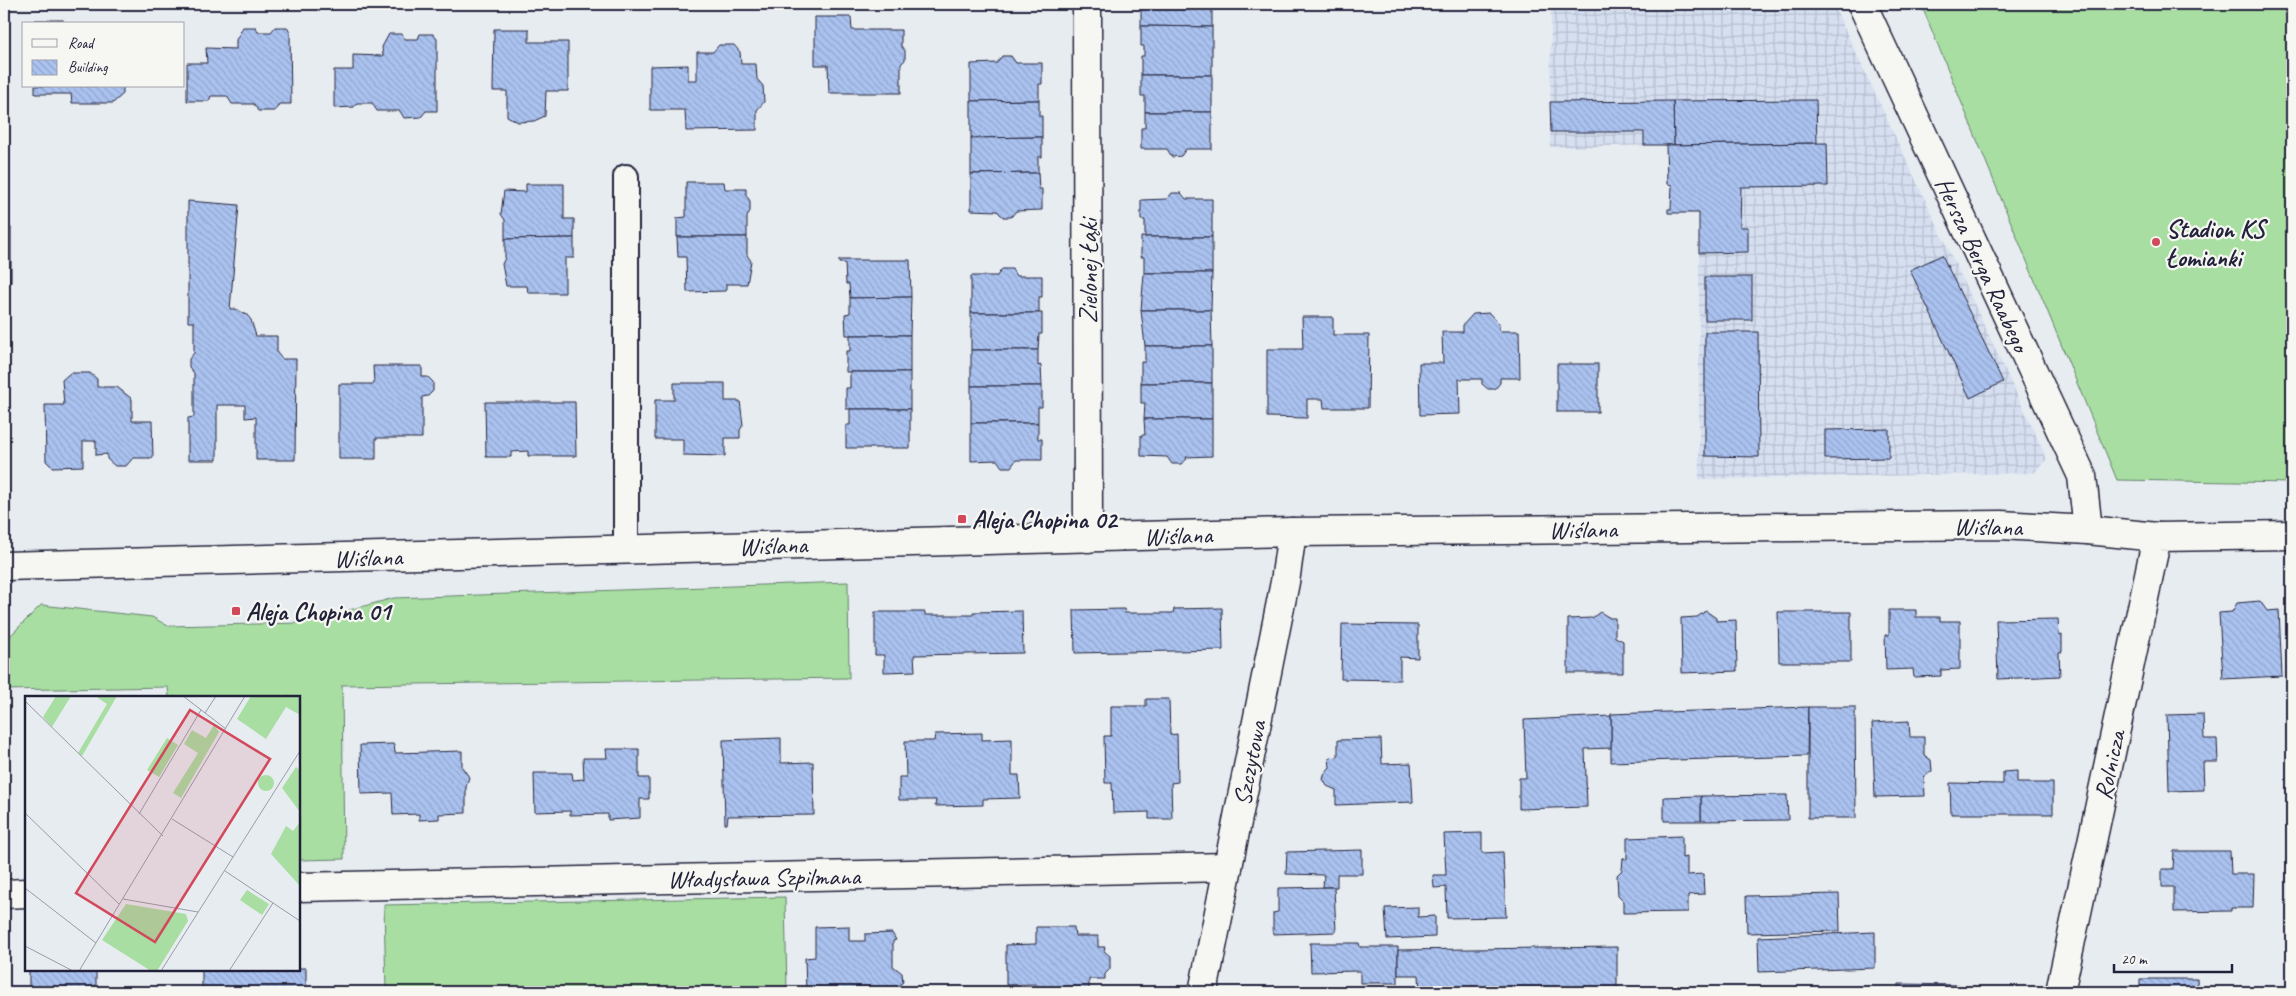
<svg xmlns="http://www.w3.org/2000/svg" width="2296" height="996" viewBox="0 0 2296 996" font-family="Caveat,sans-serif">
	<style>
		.industrial { fill: url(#industrial-grid) }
		.grass { fill: #a8dea1; stroke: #65806e }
		.building { fill: url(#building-back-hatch); stroke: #22223b }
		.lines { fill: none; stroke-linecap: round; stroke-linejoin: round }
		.service-casing { stroke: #22223b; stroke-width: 28 }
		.minor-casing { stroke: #22223b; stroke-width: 31 }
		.tertiary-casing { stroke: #22223b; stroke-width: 31 }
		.service { stroke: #f6f6f2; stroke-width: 24 }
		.minor { stroke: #f6f6f2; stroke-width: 28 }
		.tertiary { stroke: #f6f6f2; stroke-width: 28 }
		.poi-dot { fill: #d1495b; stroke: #f6f6f2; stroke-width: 2 }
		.labels { text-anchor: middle; stroke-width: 4.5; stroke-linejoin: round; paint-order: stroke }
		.poi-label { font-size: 25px; font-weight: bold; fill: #22223b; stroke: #f6f6f2; text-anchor: start }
		.street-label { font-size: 25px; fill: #22223b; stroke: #f6f6f2 }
		.inset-road { fill: none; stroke: #989ba8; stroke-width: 1 }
		.view { fill: #d1495b; fill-opacity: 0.15; stroke: #d1495b; stroke-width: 2.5 }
		.inset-edge { fill: none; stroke: #22223b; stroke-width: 2.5 }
	</style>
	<defs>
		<pattern id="industrial-grid" width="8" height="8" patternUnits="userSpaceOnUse" patternTransform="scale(1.25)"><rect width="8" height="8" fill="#d5dff0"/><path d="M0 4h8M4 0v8" fill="none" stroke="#b7bfcf"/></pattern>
		<pattern id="building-back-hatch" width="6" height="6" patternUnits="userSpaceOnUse" patternTransform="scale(1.25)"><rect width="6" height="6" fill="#aac2ef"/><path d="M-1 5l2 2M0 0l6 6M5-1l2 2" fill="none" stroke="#92a6ce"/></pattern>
	</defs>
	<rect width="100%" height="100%" fill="#e7ecf1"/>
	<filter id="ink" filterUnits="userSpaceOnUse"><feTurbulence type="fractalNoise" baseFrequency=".02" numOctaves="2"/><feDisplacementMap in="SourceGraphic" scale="10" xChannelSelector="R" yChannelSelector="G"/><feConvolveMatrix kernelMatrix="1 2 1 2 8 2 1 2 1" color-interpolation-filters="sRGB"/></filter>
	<g filter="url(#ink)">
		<!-- industrial -->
		<path class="industrial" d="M1551 4H1833L2047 459 2034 473 1699 479V253L1748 252V227H1740L1741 187 1666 145 1550 147Z"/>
		<!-- grass -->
		<g class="grass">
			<path d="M1921 4H2292V483L2117 480Z"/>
			<path d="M848 582 849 678 342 685 344 859 299 860V697H169L168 687 5 690 10 636 41 605 152 617 168 626 301 623 394 598Z"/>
			<path d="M785 897 787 992H386L384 905Z"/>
		</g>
		<!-- building -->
		<g class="building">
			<path d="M1145 4H1212V27L1141 26V7H1145Z"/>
			<path d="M815 17H851L852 30H901V46L905 51V60L901 64V93H829L828 65H815Z"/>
			<rect x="35" y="20" width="28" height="4"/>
			<path d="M1141 26 1212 27V75H1141V56H1144V46H1141Z"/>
			<path d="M243 27H256L258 32H271L275 27H287L290 33 291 104H279L275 111H258L254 104H232L227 96H211L209 101H187V63H207L206 48 236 49V40Z"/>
			<path d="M494 29H529V42H568V91H546L545 116 534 121 518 122 507 116V91H493Z"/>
			<path d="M389 34H402L405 39H418L420 34H433L437 39V111H426L421 117 404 118 400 111H377L372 103H357L354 107 334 108V70H353V55L383 56 382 47Z"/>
			<path d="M719 45H734L740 52 741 64H756L757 79 763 86 764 102 757 110V130L686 131 685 110H650V66L688 65V80H697V52H713Z"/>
			<path d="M1002 56H1011L1016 63H1042V84H1039V100L971 101V64L997 63Z"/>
			<path d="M1141 75H1212V112H1145V96H1141Z"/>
			<path d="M35 86H123V94L113 103H72L71 94H35Z"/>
			<path d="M1039 100V116H1042V137L971 138V101Z"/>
			<path d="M1816 100 1817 143 1674 145 1673 101Z"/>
			<path d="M1673 101 1674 145H1644V132H1551L1550 102Z"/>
			<path d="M1145 112H1212V149H1186L1181 156 1172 157 1167 149H1141V128H1145Z"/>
			<path d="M1042 137V157H1038V173L971 174V138Z"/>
			<path d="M1827 143 1828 186 1741 187 1740 227H1748V252L1699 253V213H1668V209H1671L1672 185 1667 184 1666 145Z"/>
			<path d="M1038 173 1039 189H1042V210L1016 211 1011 217H1003L997 211 971 210V174Z"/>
			<path d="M686 182H724L725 189H746V195L750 201V211L747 217V237H677V218L686 217Z"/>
			<path d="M526 184H564V219H574V238L505 239V220L501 214 504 191 526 192Z"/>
			<path d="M1172 193H1181L1186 199H1212V237H1145V220H1141V200L1167 199Z"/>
			<path d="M188 201 239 205 230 309H236L247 315 251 320 256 336H277V353L282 359H296L295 460H256V417L245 418V405H217V460H188V418L194 417V373L189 367V359L194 353V322H188Z"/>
			<rect x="4" y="228" width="7" height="54"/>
			<path d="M677 237H747V255L751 261 747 284H726V291L687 292 686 257H678Z"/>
			<path d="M1141 237H1212V273H1144V257H1141Z"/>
			<path d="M574 238V258H565V293H528L527 286H506L502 264 505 258V239Z"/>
			<path d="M1942 255 2003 382 1970 398 1910 270Z"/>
			<path d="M839 260H910L911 297 850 298 849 284H846L845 263H839Z"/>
			<path d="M1002 269H1012L1016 276H1042V297H1039V313H971V276H997Z"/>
			<path d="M1144 273H1212L1211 310H1141Z"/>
			<rect x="1705" y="277" width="47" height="43"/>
			<path d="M911 297 910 335H846L845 314 850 313V298Z"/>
			<path d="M1141 310H1211L1212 346H1145Z"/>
			<path d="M971 313H1042V334H1039L1038 350H971Z"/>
			<path d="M1489 313 1499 324V331H1519L1520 378H1500V383L1495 389H1488L1482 384V379H1459L1460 414 1420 415 1419 363H1443L1442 332H1463V325L1473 314Z"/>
			<path d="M1302 317H1333V335H1369L1368 408H1324L1323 399H1307V418L1267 417V349H1303Z"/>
			<path d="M1705 332H1758L1759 457 1705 456Z"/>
			<path d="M850 335H910V372H846V351H850Z"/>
			<path d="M1145 346H1212V383H1141V362H1145Z"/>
			<path d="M971 350H1038V366L1041 365 1042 386H971Z"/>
			<rect x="1557" y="364" width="41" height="48"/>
			<path d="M373 366H422V377H428L433 382V391L428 396 422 397V438H376V459H339V384H374Z"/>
			<path d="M850 372H910V409H846V388H850Z"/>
			<path d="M70 373H90L97 379V387H117L132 399V421H152L153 458H133L126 466H115L107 459V454L96 455V441H83V466L52 467 46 461 45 405H64L62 380Z"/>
			<path d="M674 383H725V401H740L743 425 740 430V438H725V456L683 455V439H655V400H674Z"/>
			<path d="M1141 383H1212V419H1144L1145 403H1141Z"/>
			<path d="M971 386H1042V407H1038V423H971Z"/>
			<path d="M485 402H575L576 456H528V451L511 452V457H486Z"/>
			<path d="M850 409H910V448H846V425H850Z"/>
			<path d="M1144 419H1212V456L1186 457 1187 459 1181 464H1172L1167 457 1141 456V435H1145Z"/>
			<path d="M971 423H1038V439H1042V460H1016L1011 467H1002L997 460 971 461Z"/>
			<path d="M1889 429V458L1825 459V430Z"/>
			<path d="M2260 601 2267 611 2279 610 2282 676 2223 679 2219 613 2232 612 2237 603Z"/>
			<path d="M1222 608 1223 650 1075 653 1074 610 1124 609 1125 613H1173L1174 609Z"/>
			<path d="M1889 610H1916V617H1940V621H1960V669L1941 670V676L1914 677 1913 669 1886 670 1885 635H1889Z"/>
			<path d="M1022 611 1023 653 914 655 915 671 884 672V655H875V612H925V615H973V612Z"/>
			<path d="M1706 611 1716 618V621L1736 620 1737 671 1682 673 1681 618 1697 617Z"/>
			<path d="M1600 612 1610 618H1615V637L1623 641V673H1568V619L1592 618Z"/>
			<path d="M1778 612H1851V662H1779Z"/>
			<path d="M2058 619 2059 635 2062 634V652L2059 653 2060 676 1998 679 1996 620Z"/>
			<path d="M1342 624 1418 625V658L1400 657V680L1341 679Z"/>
			<path d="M1146 699H1169L1170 735 1177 734 1178 782 1171 783 1172 819H1149V812L1113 813 1112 783H1105L1104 736H1111V706H1146Z"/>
			<path d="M1808 707 1807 756 1611 762V714Z"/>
			<path d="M1808 707H1855L1856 818H1808Z"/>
			<path d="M2203 714 2204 739H2217L2218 762H2203L2204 790 2169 791 2167 715Z"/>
			<path d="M1611 716V748L1585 749 1587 807 1519 809V778H1526L1524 720Z"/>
			<path d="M1909 721 1910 737H1924V755L1931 760 1932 771 1924 777 1925 796 1875 797 1872 723Z"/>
			<path d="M982 733V740L1012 739V775H1019L1020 798 983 799V805L935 806 936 800H899V777H906L905 741H934L935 734Z"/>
			<path d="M781 738V763L813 762 814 815 728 816 727 824H725L723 740Z"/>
			<path d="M1381 739 1382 764 1411 763 1413 802 1336 805V790L1327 786 1323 779 1325 773 1330 767 1329 758 1338 757V740Z"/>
			<path d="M394 744 395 753 462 751V767L469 777 466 787V813L439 814V819L419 820V814L393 815 392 793 361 794 360 745Z"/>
			<path d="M606 749H639V778H649V799H640V818L608 820V814L570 815V811L535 812 534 773H572L573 780 584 779 583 758H607Z"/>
			<path d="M2017 771V783H2053V814H1951L1950 783 2003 784V772Z"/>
			<path d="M1787 795 1788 820 1701 821V796Z"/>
			<path d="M1701 796V821H1664V797Z"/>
			<path d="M1482 833V853L1503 852 1506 917 1447 918 1446 887 1434 888 1433 875H1446L1444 834Z"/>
			<path d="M1682 836V858L1687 857V875L1703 874 1704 894 1688 895V912L1623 913V901L1618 896 1617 875 1622 870 1623 858 1627 859V838Z"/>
			<path d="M1362 850V874H1337V887H1323L1324 875 1286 874 1287 852Z"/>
			<path d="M2174 851H2230L2231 874H2254L2253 908H2231V911L2174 912V887H2162V869H2173Z"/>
			<path d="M1334 887 1336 932 1273 934V913L1278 912V888Z"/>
			<path d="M1839 894 1840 931 1747 933 1746 896Z"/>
			<path d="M1418 907V917L1435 916V937L1387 939 1385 908Z"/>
			<path d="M849 926V941H865V934L892 933 896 940 893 941V966L902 973 903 982 895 989H879V992H806L805 958 815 957V927Z"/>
			<path d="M1036 927H1074L1075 936H1098V947H1105L1104 951 1110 956V969L1105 974V979H1089V992H1037L1036 984 1006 985V945L1036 944Z"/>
			<path d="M1875 932V968L1759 972 1758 937Z"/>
			<path d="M1310 943H1359L1360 947H1398V983H1360V971L1311 972Z"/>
			<path d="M1617 947V992H1420L1419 975H1398V950Z"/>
			<path d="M299 968H306V992H202V970Z"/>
			<rect x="29" y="970" width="67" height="22"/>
			<path d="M2140 979H2197L2198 992H2140Z"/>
			<path d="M1899 984 1959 985V992H1898Z"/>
			<path d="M1306 990V992H1254Z"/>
		</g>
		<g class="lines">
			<defs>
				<path id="service" d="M626 177V549"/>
				<g id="minor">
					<path d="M1087 4 1088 538"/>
					<path d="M1862 4 2082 476 2088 530"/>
					<path d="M4 566 1292 532 2001 525 2088 530 2157 537"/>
					<path d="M299 887 1228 867"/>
					<path d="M4 894 26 893"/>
					<path d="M1203 992 1285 582 1292 532"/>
				</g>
				<path id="tertiary" d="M2060 992 2157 537 2292 535"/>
			</defs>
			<!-- service casing -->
			<use href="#service" class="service-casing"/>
			<!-- minor casing -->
			<use href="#minor" class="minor-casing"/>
			<!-- tertiary casing -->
			<use href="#tertiary" class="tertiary-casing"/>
			<!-- service -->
			<use href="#service" class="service"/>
			<!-- minor -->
			<use href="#minor" class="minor"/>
			<!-- tertiary -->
			<use href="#tertiary" class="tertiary"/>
		</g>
	</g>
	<!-- markers -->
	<g class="poi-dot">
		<circle cx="2156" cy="242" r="5"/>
		<rect x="957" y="514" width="10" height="10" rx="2.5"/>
		<rect x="231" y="606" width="10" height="10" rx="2.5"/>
	</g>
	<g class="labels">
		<!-- poi labels -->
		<g class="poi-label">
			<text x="2166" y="237">Stadion KS<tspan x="2166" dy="29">Łomianki</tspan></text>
			<text x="972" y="528">Aleja Chopina 02</text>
			<text x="246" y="620">Aleja Chopina 01</text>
		</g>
		<!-- street labels -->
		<g class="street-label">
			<text transform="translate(1983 264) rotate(65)" y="9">Hersza Berga Raabego</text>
			<text transform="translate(1088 271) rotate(-90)" y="9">Zielonej Łąki</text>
			<text transform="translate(1988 526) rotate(1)" y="9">Wiślana</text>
			<text transform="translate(1583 529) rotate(-1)" y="9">Wiślana</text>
			<text transform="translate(1178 535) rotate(-2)" y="9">Wiślana</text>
			<text transform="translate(773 545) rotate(-2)" y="9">Wiślana</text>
			<text transform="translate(368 557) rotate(-2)" y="9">Wiślana</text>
			<text transform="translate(1249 763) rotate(-79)" y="9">Szczytowa</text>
			<text transform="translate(2109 765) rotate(-78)" y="9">Rolnicza</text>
			<text transform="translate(764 877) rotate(-1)" y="9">Władysława Szpilmana</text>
		</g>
	</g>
	<!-- overview -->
	<g transform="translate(25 696)">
		<rect width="275" height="275" fill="#e7ecf1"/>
		<path d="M31 0H46L27 31 18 21ZM70 0H92L57 60 53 57 82 8ZM226 0H275V19L261 11 241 43 212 23ZM189 29 194 36 156 102 148 97 173 57 159 48 167 34 181 42ZM142 42 153 49 134 81 122 74ZM271 71 275 74V116L257 92ZM233 87a8 8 0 1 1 16 0a8 8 0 1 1-16 0ZM101 208 161 218 163 225 132 275H126L77 244Z" fill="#a8dea1"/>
		<path d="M222 194 244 208 237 219 215 204Z" fill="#a8dea1"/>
		<path d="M275 126V190L246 158 261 130 268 135Z" fill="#a8dea1"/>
		<path class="inset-road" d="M158 0 201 33M0 5 138 140M180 17 191 0M0 117 94 208M114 118 176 14M147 123 208 161M200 175 275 225M0 192 71 247M98 203 173 216M0 250 48 275M54 275 220 0M136 275 275 55M204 275 248 207"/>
		<path class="view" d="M165 14 245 63 130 246 51 197Z"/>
		<rect width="275" height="275" class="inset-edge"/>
	</g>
	<!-- margin -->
	<rect width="2296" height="996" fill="none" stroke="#f6f6f2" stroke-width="20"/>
	<rect x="10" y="10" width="2276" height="976" fill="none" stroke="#22223b" stroke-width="2" filter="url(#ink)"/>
	<!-- legend -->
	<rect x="22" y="22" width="162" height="65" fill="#f6f6f2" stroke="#a1a1a9"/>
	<rect x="32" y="39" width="25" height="8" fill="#f6f6f2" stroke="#a1a1a9"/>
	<text x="68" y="48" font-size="15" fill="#22223b">Road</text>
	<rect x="32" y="60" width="25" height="15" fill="url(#building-back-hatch)" stroke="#a1a1a9"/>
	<text x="68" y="72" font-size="15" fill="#22223b">Building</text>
	<!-- scale -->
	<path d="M2114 964v8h118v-8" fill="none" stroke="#22223b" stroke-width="2.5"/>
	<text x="2121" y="964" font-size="15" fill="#22223b" stroke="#f6f6f2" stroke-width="4" paint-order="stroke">20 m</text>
</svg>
